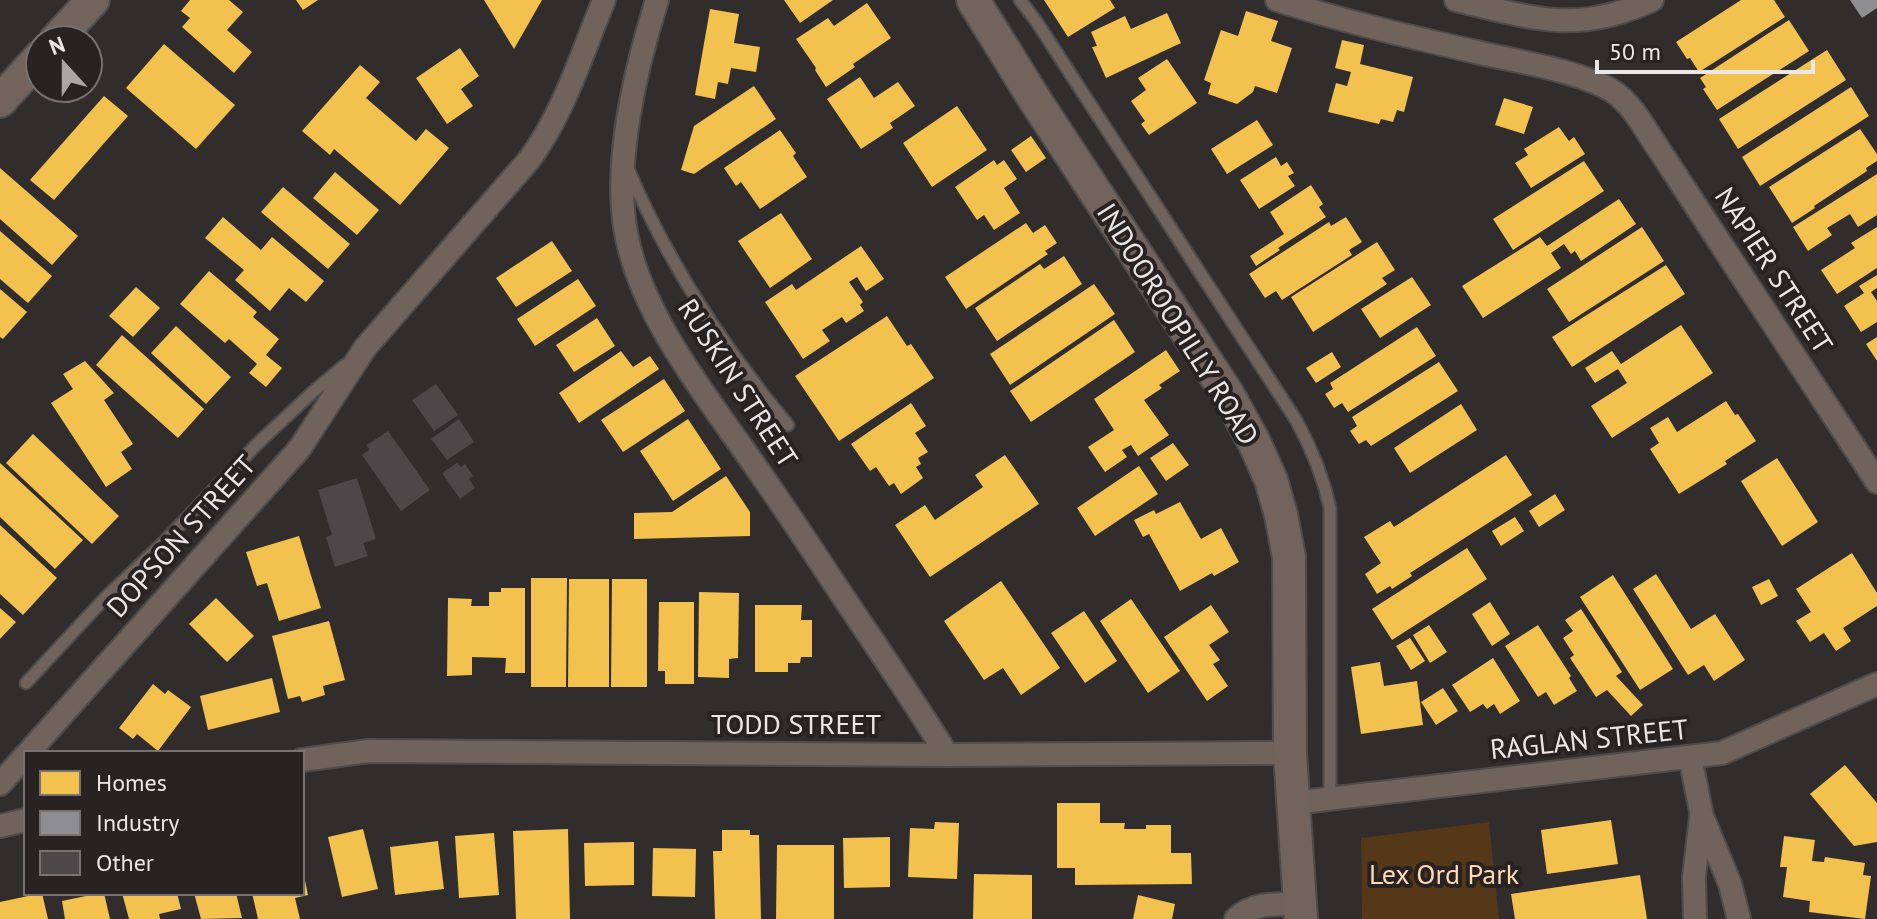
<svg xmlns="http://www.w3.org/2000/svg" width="1877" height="919" viewBox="0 0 1877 919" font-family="'PT Sans',sans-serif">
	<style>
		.green { fill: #543817 }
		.homes { fill: #f2c14e }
		.industry { fill: #8d8d92 }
		.building { fill: #4c4849 }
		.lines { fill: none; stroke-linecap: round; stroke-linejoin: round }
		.lane-casing { stroke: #4e4c4b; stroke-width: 15 }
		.street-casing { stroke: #4e4c4b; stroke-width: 26 }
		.secondary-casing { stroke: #4e4c4b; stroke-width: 36 }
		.lane { stroke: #70635c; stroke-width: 11 }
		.street { stroke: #70635c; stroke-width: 22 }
		.secondary { stroke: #72645d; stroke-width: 32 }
		.labels { text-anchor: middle; stroke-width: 8; stroke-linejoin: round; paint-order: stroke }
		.street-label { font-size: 28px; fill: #ebe7e6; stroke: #292222 }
		.park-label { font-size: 28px; fill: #ffdab3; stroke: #292222 }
	</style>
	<rect width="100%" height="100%" fill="#312d2c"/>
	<!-- green -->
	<path class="green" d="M1489 822 1499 919H1362L1361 838Z"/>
	<!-- homes -->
	<g class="homes">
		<path d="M190 0H229L243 12 227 30 252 52 234 73 182 27 190 18 181 11Z"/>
		<path d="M296 0H318L303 10Z"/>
		<path d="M484 0H542L514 49Z"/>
		<path d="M784 0H833L800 23Z"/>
		<path d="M1044 0H1110L1115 8 1068 37Z"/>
		<path d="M1741 0H1774L1785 17 1699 72 1690 58 1687 59 1676 42Z"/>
		<path d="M867 3 891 38 853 64 855 67 826 87 815 70 816 68 796 39 828 18 834 26Z"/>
		<path d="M710 9 739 14 734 43 760 47 756 72 731 68 728 84 718 82 715 99 695 95Z"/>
		<path d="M1246 11 1278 21 1271 41 1292 48 1277 93 1255 86 1253 92 1237 104 1208 94 1211 83 1204 80 1221 30 1238 36Z"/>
		<path d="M1167 13 1181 43 1106 78 1092 47 1097 46 1091 32 1125 16 1131 29Z"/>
		<path d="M1789 20 1809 51 1717 110 1703 89 1706 87 1700 78Z"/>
		<path d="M1342 40 1364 45 1360 64 1413 77 1404 112 1397 110 1393 122 1381 119 1379 124 1328 112 1336 83 1347 86 1351 72 1335 68Z"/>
		<path d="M164 44 235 105 196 149 126 88Z"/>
		<path d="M460 48 479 76 461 89 473 106 447 124 416 78Z"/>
		<path d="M1827 50 1846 80 1738 149 1719 119Z"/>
		<path d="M1167 59 1197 103 1149 135 1141 124 1145 121 1131 101 1146 90 1138 78Z"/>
		<path d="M360 65 380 82 366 98 416 141 426 129 449 148 400 205 334 149 330 155 302 131Z"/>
		<path d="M860 77 874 98 898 82 915 106 890 123 893 128 861 149 827 99Z"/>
		<path d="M754 86 776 119 694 174 681 170 694 126Z"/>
		<path d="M1851 87 1869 116 1760 186 1742 157Z"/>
		<path d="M104 96 128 116 54 200 30 180Z"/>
		<path d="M1504 98 1533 107 1524 134 1495 125Z"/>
		<path d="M957 106 987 150 932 187 903 143Z"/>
		<path d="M1257 120 1273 145 1227 174 1211 149Z"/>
		<path d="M1559 127 1569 141 1574 137 1585 154 1531 188 1515 163 1528 155 1524 149Z"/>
		<path d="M1860 129 1877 154V161L1866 168 1867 171 1814 206 1815 208 1792 223 1769 187Z"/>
		<path d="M780 130 796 153 793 156 807 177 760 209 741 182 736 186 724 168Z"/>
		<path d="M1031 136 1046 158 1026 172 1011 150Z"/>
		<path d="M1276 157 1281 166 1287 162 1294 173 1288 176 1295 186 1259 209 1240 180Z"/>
		<path d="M994 160 997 165 1004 160 1017 179 1004 188 1020 213 994 230 984 215 977 220 955 187Z"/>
		<path d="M1584 161 1604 191 1513 250 1493 219Z"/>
		<path d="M0 168 78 236 52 265 0 219Z"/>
		<path d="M335 172 379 210 357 235 313 198Z"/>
		<path d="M1877 174V215L1858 227 1850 214 1827 228 1832 235 1808 251 1793 227Z"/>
		<path d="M1311 185 1323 204 1319 207 1326 217 1278 248 1280 250 1256 266 1250 256 1284 234 1270 212Z"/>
		<path d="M283 187 350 244 328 269 261 212Z"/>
		<path d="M1619 199 1636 224 1581 261 1575 251 1571 254 1564 244 1551 253 1561 268 1483 318 1462 286 1540 237 1547 246Z"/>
		<path d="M781 213 812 259 770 288 738 241Z"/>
		<path d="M223 217 261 250 272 237 324 281 306 302 289 288 270 311 235 280 244 270 205 238Z"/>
		<path d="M1346 217 1362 242 1349 250 1352 255 1282 300 1276 291 1265 298 1249 274 1329 222 1331 226Z"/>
		<path d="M1026 223 1033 233 1045 225 1057 243 1045 251 1048 254 966 309 945 277Z"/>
		<path d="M1642 227 1664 261 1569 322 1547 289Z"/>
		<path d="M1877 227V268L1837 294 1821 270 1855 248 1851 243Z"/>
		<path d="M0 231 52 276 28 303 0 279Z"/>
		<path d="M552 241 572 271 516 307 496 278Z"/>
		<path d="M1377 242 1395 270 1382 278 1387 284 1313 332 1291 297Z"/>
		<path d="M861 246 884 279 866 291 857 277 849 282 863 302 860 305 864 311 846 323 842 317 822 330 830 341 803 359 765 302 792 284 796 290Z"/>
		<path d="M1064 256 1082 284 997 341 975 308 1040 264 1044 269Z"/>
		<path d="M1666 265 1685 294 1572 367 1552 337Z"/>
		<path d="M209 271 257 312 253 317 279 339 266 355 282 368 266 387 249 373 257 364 229 339 225 343 180 304Z"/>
		<path d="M1877 275V288L1871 292 1877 301V322L1861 332 1844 306 1864 293 1859 286Z"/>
		<path d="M1412 277 1431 305 1380 338 1361 309Z"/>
		<path d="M578 279 596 306 535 346 517 319Z"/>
		<path d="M1094 284 1115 314 1010 385 990 354Z"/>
		<path d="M136 287 160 308 133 337 109 316Z"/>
		<path d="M0 289 27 312 3 339 0 337Z"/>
		<path d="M887 316 907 346 911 344 934 378 839 441 795 376Z"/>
		<path d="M597 318 615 346 574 372 556 345Z"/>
		<path d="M1114 320 1135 352 1031 422 1010 391Z"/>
		<path d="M1681 325 1713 373 1612 438 1591 406 1627 383 1618 369 1595 383 1585 368 1612 351 1621 364Z"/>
		<path d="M176 326 231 377 206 404 151 353Z"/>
		<path d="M1417 327 1436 356 1348 412 1342 403 1334 408 1325 394 1333 389 1330 383Z"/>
		<path d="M122 335 204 409 178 438 96 365Z"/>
		<path d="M1877 337V361L1866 344Z"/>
		<path d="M1166 350 1180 371 1159 385 1162 388 1144 400 1169 435 1138 456 1131 445 1122 450 1127 457 1105 472 1088 447 1114 430 1094 399Z"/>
		<path d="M621 351 633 367 650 356 659 369 579 423 559 393Z"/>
		<path d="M1332 352 1341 367 1316 383 1306 368Z"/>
		<path d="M85 361 114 393 104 400 133 444 121 452 132 469 106 487 51 403 73 389 63 374Z"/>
		<path d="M1439 362 1458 391 1371 446 1366 440 1359 444 1350 431 1357 426 1352 417Z"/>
		<path d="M664 379 685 411 623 452 601 420Z"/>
		<path d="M1726 401 1735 415 1738 414 1756 441 1725 461 1727 464 1679 494 1650 449 1659 443 1650 428 1668 417 1677 432Z"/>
		<path d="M911 403 926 426 915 433 928 452 918 458 921 464 916 467 923 478 901 494 894 483 889 486 876 467 870 471 851 444Z"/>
		<path d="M1461 404 1477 430 1410 473 1394 448Z"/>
		<path d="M688 419 721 469 673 501 640 451Z"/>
		<path d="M33 434 119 516 92 544 6 463Z"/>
		<path d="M1173 443 1189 465 1166 481 1150 458Z"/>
		<path d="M1005 455 1039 504 930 577 895 525 925 505 935 520 983 487 975 475Z"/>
		<path d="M1506 455 1532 495 1410 573 1412 576 1392 589 1390 586 1377 594 1365 574 1381 563 1364 537 1390 521 1394 527Z"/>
		<path d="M1777 458 1818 522 1782 546 1741 481Z"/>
		<path d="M0 463 83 540 55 569 0 517Z"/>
		<path d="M1139 466 1158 494 1095 536 1077 508Z"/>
		<path d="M726 476 750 512V536L634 539V513L672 512Z"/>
		<path d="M1555 494 1565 510 1539 527 1529 511Z"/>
		<path d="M1180 502 1201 539 1221 528 1239 562 1214 576 1212 573 1180 591 1149 534 1143 537 1134 520 1154 510 1156 514Z"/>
		<path d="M1515 517 1524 531 1501 546 1492 531Z"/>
		<path d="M0 525 57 578 23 615 0 594Z"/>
		<path d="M299 536 321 608 279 621 267 583 257 586 246 552Z"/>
		<path d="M1467 548 1487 579 1392 640 1372 609Z"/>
		<path d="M1852 553 1877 593V606L1843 628 1851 641 1836 651 1824 633 1810 642 1796 621 1811 612 1796 589Z"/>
		<path d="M1656 574 1691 629 1715 614 1745 660 1714 681 1704 665 1688 675 1633 589Z"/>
		<path d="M1613 575 1673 669 1640 690 1580 597Z"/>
		<path d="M531 578H567L566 687H531Z"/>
		<path d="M569 579H609V687H568Z"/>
		<path d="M612 579H647V687H611Z"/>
		<path d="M1769 579 1778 596 1761 605 1752 587Z"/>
		<path d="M1001 581 1060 668 1021 695 1003 668 984 680 944 621Z"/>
		<path d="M501 588H525V673H505L506 658 472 657V675L447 676 448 598 472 599 471 606H489V592H501Z"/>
		<path d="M699 592 739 593 738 658 729 659V678L698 677Z"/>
		<path d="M216 598 254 636 227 662 189 624Z"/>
		<path d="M1131 599 1180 671 1148 693 1100 621Z"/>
		<path d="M659 602H694V684H665V671H658Z"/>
		<path d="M1490 602 1510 634 1492 646 1472 614Z"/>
		<path d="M755 605H802L801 620H812V657H801L800 663H788V672H755Z"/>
		<path d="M1211 605 1229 632 1209 645 1220 660 1213 664 1228 686 1207 701 1164 637Z"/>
		<path d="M0 608 16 622 0 639Z"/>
		<path d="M1581 609 1622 672 1616 676 1643 705 1631 716 1607 690 1596 697 1570 658 1574 655 1563 638 1573 631 1565 620Z"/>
		<path d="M1084 611 1117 661 1085 683 1051 633Z"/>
		<path d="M329 621 345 680 323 686 325 695 302 702 300 696 288 699 272 636Z"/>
		<path d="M1429 625 1447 652 1430 663 1413 635Z"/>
		<path d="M1538 625 1571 676 1569 678 1577 691 1554 705 1546 692 1538 697 1505 646Z"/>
		<path d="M1410 638 1425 661 1411 670 1396 646Z"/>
		<path d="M1493 658 1520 701 1500 714 1494 704 1487 709 1483 704 1470 712 1452 685Z"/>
		<path d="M1380 662 1384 686 1417 681 1423 725 1361 734 1351 667Z"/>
		<path d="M272 678 280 712 208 730 200 696Z"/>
		<path d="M153 684 165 694 168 690 191 707 158 751 137 734 133 739 119 728Z"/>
		<path d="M1443 688 1458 711 1436 725 1421 702Z"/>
		<path d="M1845 765 1877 803V842L1854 846 1810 794Z"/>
		<path d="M1057 803H1100V823H1125L1124 829H1146V825H1171V853H1191L1192 884 1075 885V868H1057Z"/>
		<path d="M1611 820 1618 864 1547 874 1541 830Z"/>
		<path d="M935 822 959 823 957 879 908 877 910 828 934 829Z"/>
		<path d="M363 829 378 889 342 897 328 837Z"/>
		<path d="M568 829 570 919H516L513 831Z"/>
		<path d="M722 830H750V835H759L761 919H715L713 851H722Z"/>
		<path d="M494 833 499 895 459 898 455 836Z"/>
		<path d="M1784 836 1815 840 1812 861 1824 862 1825 857 1865 863 1863 875 1871 876 1865 919 1809 912 1810 901 1783 897 1787 867H1780Z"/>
		<path d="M890 837V887L844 888 843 838Z"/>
		<path d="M438 841 444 889 395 895 390 847Z"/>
		<path d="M634 842V885L585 886 584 843Z"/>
		<path d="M777 845H834V919H776Z"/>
		<path d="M653 848 696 849 695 897 652 896Z"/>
		<path d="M303 871 308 895 295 898 300 919H258L252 893H302Z"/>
		<path d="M974 874 1032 875V919H973Z"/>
		<path d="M1640 875 1647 919H1515L1511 894Z"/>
		<path d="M42 893 48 919H0V902Z"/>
		<path d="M100 893H104L110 919H65L62 901Z"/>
		<path d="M122 893H177L181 909 159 914 160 919H129Z"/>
		<path d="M194 893H236L242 918 201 919Z"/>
		<path d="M1138 895 1175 904 1172 919H1133Z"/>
	</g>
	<!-- industry -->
	<path class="industry" d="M1850 0H1877V8L1862 18Z"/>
	<!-- building -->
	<g class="building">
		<path d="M436 384 458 415 434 431 412 400Z"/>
		<path d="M459 419 474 442 447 460 431 439Z"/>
		<path d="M388 431 430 490 401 511 362 455 369 450 367 445Z"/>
		<path d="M457 463 461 467 465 464 473 476 469 479 475 488 460 499 442 473Z"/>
		<path d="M357 478 376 539 363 543 368 556 335 567 326 537 332 535 318 490Z"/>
	</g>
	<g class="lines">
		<defs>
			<g id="lane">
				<path d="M1020 0 1036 21 1296 420C1312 449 1323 476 1330 508V798"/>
				<path d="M629 171C668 263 724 348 788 425"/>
				<path d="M26 683 105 598 162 544 257 444 314 391 345 365"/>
			</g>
			<g id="street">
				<path d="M657 0C636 67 613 163 626 233 642 320 713 404 762 476 789 514 814 553 840 592 876 646 913 699 947 755"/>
				<path d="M1277 0C1345 22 1415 38 1485 54 1521 62 1583 72 1614 92 1630 103 1641 122 1652 139L1877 482"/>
				<path d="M1456 0C1532 18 1577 35 1652 0"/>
				<path d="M28 753 300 448 365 348 529 160C564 113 582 53 604 0"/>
				<path d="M1690 757 1702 816 1730 884 1739 919"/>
				<path d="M302 760 369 751 947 755 1290 753"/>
				<path d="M0 784 26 755"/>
				<path d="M1293 803 1722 753 1877 684"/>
				<path d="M0 826 26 820"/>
				<path d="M1236 919C1253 902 1278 904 1300 904"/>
				<path d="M1695 919 1694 877 1701 817"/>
			</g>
			<g id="secondary">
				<path d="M973 0 1035 100 1227 393 1254 442 1271 480 1281 515 1289 557 1290 753 1301 919"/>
				<path d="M56 40 93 0"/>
				<path d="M0 101 40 57"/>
			</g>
		</defs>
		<!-- lane casing -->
		<use href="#lane" class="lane-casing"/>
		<!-- street casing -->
		<use href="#street" class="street-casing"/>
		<!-- secondary casing -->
		<use href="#secondary" class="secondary-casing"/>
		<!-- lane -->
		<use href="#lane" class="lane"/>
		<!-- street -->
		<use href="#street" class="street"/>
		<!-- secondary -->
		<use href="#secondary" class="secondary"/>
	</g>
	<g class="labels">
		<!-- street labels -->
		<g class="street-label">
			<text transform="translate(1774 270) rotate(57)" y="10">NAPIER STREET</text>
			<text transform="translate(1178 324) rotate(58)" y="10">INDOOROOPILLY ROAD</text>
			<text transform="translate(738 383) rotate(57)" y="10">RUSKIN STREET</text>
			<text transform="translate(181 536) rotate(-48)" y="10">DOPSON STREET</text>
			<text x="796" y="734">TODD STREET</text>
			<text transform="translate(1589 739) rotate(-6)" y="10">RAGLAN STREET</text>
		</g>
		<!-- park labels -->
		<g class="park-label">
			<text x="1444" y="884">Lex Ord Park</text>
		</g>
	</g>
	<!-- legend -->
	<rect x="24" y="751" width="280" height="144" fill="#292222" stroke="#777170" stroke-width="2"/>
	<rect x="40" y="771" width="40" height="24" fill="#f2c14e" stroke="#777170" stroke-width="2"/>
	<text x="96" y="791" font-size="24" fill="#ebe7e6">Homes</text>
	<rect x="40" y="811" width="40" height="24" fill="#8d8d92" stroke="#777170" stroke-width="2"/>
	<text x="96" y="831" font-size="24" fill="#ebe7e6">Industry</text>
	<rect x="40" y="851" width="40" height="24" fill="#4c4849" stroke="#777170" stroke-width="2"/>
	<text x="96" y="871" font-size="24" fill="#ebe7e6">Other</text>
	<!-- north arrow -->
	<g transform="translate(64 64) rotate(339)"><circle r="38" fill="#292222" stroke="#777170" stroke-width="2"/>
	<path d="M0-6L14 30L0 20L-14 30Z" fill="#aaa6a5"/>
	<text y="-12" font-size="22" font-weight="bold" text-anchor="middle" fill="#ebe7e6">N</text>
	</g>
	<!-- scale -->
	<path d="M1597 60v12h216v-12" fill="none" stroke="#ebe7e6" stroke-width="4"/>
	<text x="1609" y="60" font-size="24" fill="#ebe7e6" stroke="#292222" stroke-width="6" paint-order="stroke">50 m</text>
</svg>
